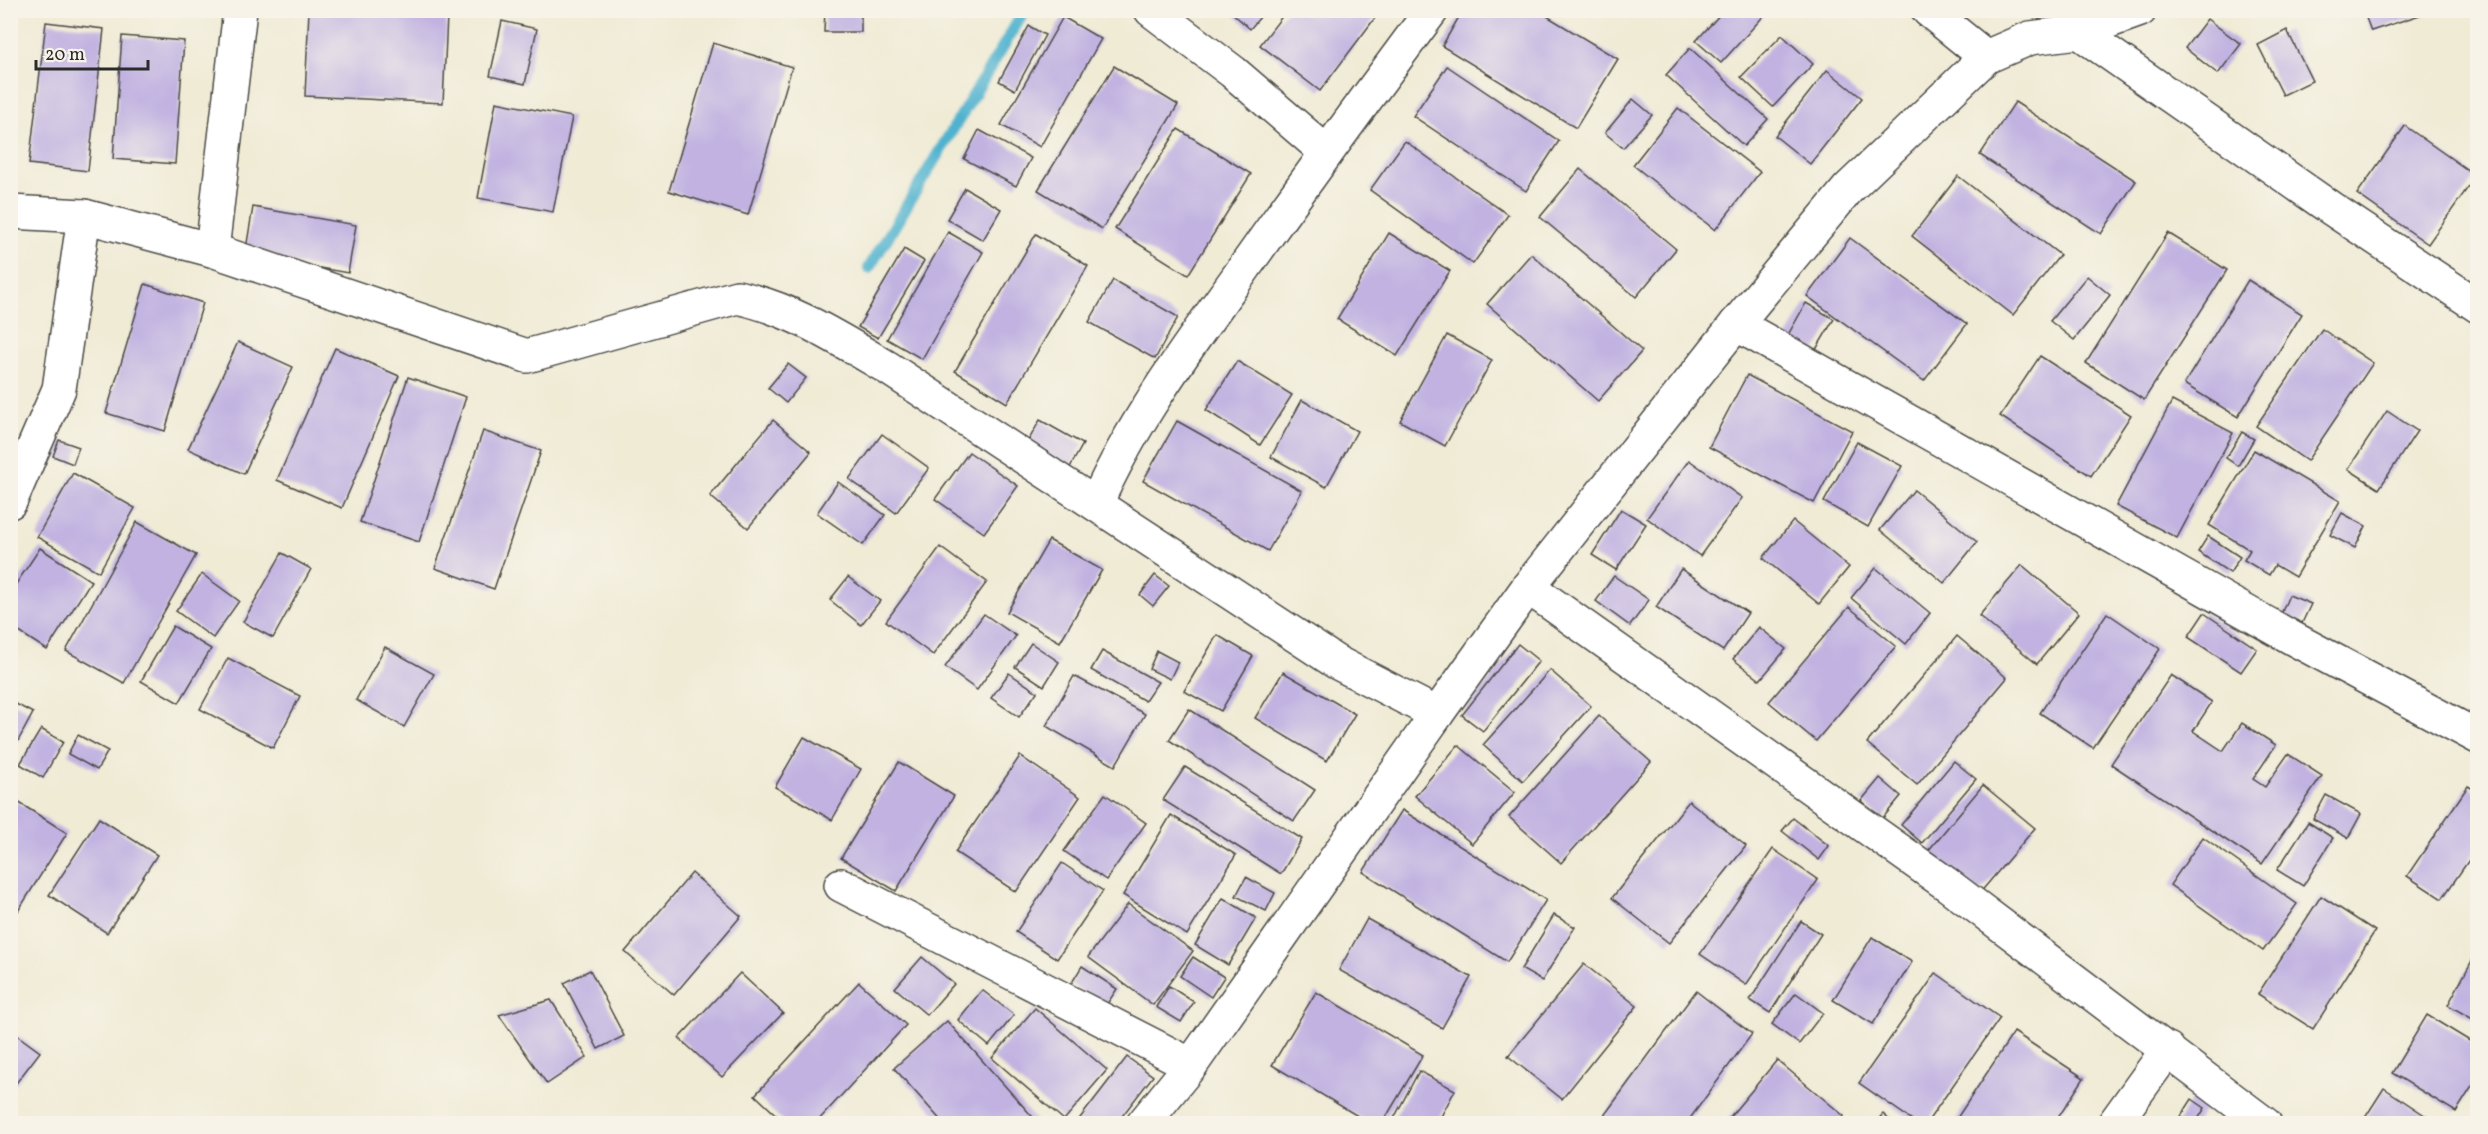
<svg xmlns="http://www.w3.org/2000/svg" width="2488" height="1134" viewBox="0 0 2488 1134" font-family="Vollkorn,serif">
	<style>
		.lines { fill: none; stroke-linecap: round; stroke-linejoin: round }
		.stream { stroke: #50b3cf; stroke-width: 12 }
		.building { fill: #c1b2e1 }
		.street-casing { stroke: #494844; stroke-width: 36 }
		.street { stroke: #fff; stroke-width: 33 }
	</style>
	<rect width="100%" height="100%" fill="#f7f3e8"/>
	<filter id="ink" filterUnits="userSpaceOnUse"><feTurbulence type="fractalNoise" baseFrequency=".0167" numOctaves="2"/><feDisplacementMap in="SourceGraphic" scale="12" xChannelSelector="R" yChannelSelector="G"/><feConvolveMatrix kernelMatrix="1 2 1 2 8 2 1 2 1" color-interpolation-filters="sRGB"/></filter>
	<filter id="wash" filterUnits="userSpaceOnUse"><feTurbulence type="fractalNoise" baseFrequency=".008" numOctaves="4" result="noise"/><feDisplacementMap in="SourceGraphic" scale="24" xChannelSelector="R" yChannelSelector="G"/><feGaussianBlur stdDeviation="1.35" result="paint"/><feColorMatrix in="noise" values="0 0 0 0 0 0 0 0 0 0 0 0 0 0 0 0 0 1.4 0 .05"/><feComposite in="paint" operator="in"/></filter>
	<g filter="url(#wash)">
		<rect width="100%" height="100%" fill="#f0ebd5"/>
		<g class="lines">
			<!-- stream -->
			<path class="stream" d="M869 268 1025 10"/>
		</g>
		<g id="blocks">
			<!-- building -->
			<g class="building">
				<path d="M309 10 447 16 443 103 305 96Z"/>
				<path d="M825 10H861V32H824Z"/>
				<path d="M1229 10H1266L1250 29Z"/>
				<path d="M1287 10H1381L1320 91 1260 45Z"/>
				<path d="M1463 10H1537L1618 59 1576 128 1442 46Z"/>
				<path d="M1724 10H1769L1721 63 1696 41Z"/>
				<path d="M2363 10H2432V11L2371 31Z"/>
				<path d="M1063 17 1101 39 1040 147 1001 125Z"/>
				<path d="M2207 19 2241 44 2218 74 2185 48Z"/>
				<path d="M502 21 537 29 525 84 490 76Z"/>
				<path d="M46 22 104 29 88 171 29 164Z"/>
				<path d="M1029 26 1045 35 1015 90 999 81Z"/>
				<path d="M2287 30 2312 81 2283 95 2258 45Z"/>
				<path d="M1782 35 1813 64 1773 107 1741 77Z"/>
				<path d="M122 36 184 41 175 164 113 159Z"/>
				<path d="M713 43 792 67 748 215 669 191Z"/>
				<path d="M1690 48 1768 119 1744 146 1666 75Z"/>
				<path d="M1114 66 1178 105 1102 229 1038 190Z"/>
				<path d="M1447 66 1559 141 1526 191 1413 116Z"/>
				<path d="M1827 70 1862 98 1810 164 1775 136Z"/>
				<path d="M1633 99 1652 115 1623 148 1605 133Z"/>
				<path d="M496 102 572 117 553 212 478 198Z"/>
				<path d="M2015 102 2136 181 2101 234 1980 155Z"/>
				<path d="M1678 108 1760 172 1715 230 1633 165Z"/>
				<path d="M2405 126 2476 176 2428 244 2357 194Z"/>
				<path d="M1178 129 1251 174 1188 275 1115 229Z"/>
				<path d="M979 130 1031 158 1016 186 964 159Z"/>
				<path d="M1405 141 1508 215 1473 264 1370 190Z"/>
				<path d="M1580 169 1676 249 1636 297 1540 217Z"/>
				<path d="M1958 176 2060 255 2013 315 1912 236Z"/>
				<path d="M965 188 1001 209 983 240 947 219Z"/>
				<path d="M253 207 356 225 348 273 245 255Z"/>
				<path d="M948 232 983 252 922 359 887 339Z"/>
				<path d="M1389 233 1450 271 1397 356 1337 319Z"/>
				<path d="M2168 233 2227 270 2144 400 2086 363Z"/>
				<path d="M1036 234 1088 266 1007 403 955 371Z"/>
				<path d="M1850 238 1967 324 1924 381 1807 296Z"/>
				<path d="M904 249 924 261 878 338 858 327Z"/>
				<path d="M1531 254 1642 351 1598 401 1487 304Z"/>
				<path d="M10 269 16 270 12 300H10Z"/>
				<path d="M2087 276 2110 295 2074 340 2050 321Z"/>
				<path d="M1113 280 1178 317 1155 359 1089 322Z"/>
				<path d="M2248 280 2302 314 2238 417 2184 384Z"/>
				<path d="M145 284 203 303 165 431 106 413Z"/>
				<path d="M1806 303 1834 319 1811 358 1784 342Z"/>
				<path d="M2322 329 2373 363 2307 461 2256 426Z"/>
				<path d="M1447 335 1492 360 1445 446 1400 421Z"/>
				<path d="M238 342 293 367 244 474 188 449Z"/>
				<path d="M335 348 399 376 342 508 277 480Z"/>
				<path d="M2040 356 2131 415 2091 476 2000 416Z"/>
				<path d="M1237 361 1292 395 1260 445 1206 410Z"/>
				<path d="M788 364 806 378 786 403 768 388Z"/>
				<path d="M1747 375 1852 431 1814 503 1709 447Z"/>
				<path d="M408 377 466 397 419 542 360 522Z"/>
				<path d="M1302 400 1357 431 1326 487 1271 457Z"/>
				<path d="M2172 401 2233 433 2177 538 2116 506Z"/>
				<path d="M2387 411 2417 431 2379 489 2348 469Z"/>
				<path d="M773 420 811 452 748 528 710 496Z"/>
				<path d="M1040 420 1083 444 1069 469 1026 445Z"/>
				<path d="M1177 421 1302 491 1268 551 1143 481Z"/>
				<path d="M483 431 541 451 494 589 435 568Z"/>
				<path d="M2242 432 2254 439 2238 466 2226 458Z"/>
				<path d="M882 434 929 468 896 513 849 479Z"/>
				<path d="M59 440 79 447 73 464 53 456Z"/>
				<path d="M1857 442 1902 466 1868 527 1824 502Z"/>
				<path d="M2254 450 2340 501 2295 577 2275 565 2269 575 2244 560 2250 550 2209 525Z"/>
				<path d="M969 452 1018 486 984 533 935 499Z"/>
				<path d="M1689 460 1742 498 1700 556 1647 518Z"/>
				<path d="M73 473 135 508 99 572 37 537Z"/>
				<path d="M838 482 885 515 863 545 817 513Z"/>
				<path d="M1914 490 1977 542 1944 583 1880 530Z"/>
				<path d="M1621 509 1646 524 1616 570 1592 555Z"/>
				<path d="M2342 513 2366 526 2355 548 2330 535Z"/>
				<path d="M1793 521 1849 567 1819 604 1763 558Z"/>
				<path d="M137 522 196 555 124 683 66 651Z"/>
				<path d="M2208 536 2240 557 2230 573 2198 552Z"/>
				<path d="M1049 540 1102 570 1060 642 1007 612Z"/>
				<path d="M940 547 987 582 933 655 886 621Z"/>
				<path d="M40 548 91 581 47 650 10 626V593Z"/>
				<path d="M282 553 311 569 273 638 243 622Z"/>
				<path d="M2022 565 2079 613 2037 664 1979 616Z"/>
				<path d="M1876 568 1930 613 1906 644 1851 598Z"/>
				<path d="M1681 569 1748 613 1723 651 1656 607Z"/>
				<path d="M202 574 239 601 213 638 176 611Z"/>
				<path d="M1155 575 1169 586 1153 606 1140 595Z"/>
				<path d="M1614 576 1649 600 1630 626 1596 601Z"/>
				<path d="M848 577 880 601 861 625 830 600Z"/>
				<path d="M2289 595 2311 604 2302 623 2281 614Z"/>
				<path d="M1849 607 1896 646 1816 741 1769 702Z"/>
				<path d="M2107 613 2160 649 2093 748 2040 713Z"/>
				<path d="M2204 613 2257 649 2241 672 2188 637Z"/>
				<path d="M984 614 1016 636 977 690 945 667Z"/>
				<path d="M173 626 211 649 179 703 141 681Z"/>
				<path d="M1759 627 1786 649 1760 680 1733 659Z"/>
				<path d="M1217 635 1253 656 1221 711 1184 691Z"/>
				<path d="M1957 636 2007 678 1917 785 1867 743Z"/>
				<path d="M1031 643 1059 662 1044 686 1015 667Z"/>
				<path d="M1518 644 1539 661 1483 731 1462 715Z"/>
				<path d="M385 647 434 674 404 727 356 700Z"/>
				<path d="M1102 651 1158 682 1145 701 1091 670Z"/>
				<path d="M1157 651 1178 662 1170 679 1149 669Z"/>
				<path d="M228 658 300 696 273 748 200 709Z"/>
				<path d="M1550 670 1591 706 1523 781 1483 745Z"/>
				<path d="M1283 672 1355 714 1327 761 1255 718Z"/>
				<path d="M1009 673 1037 692 1019 717 991 698Z"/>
				<path d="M2171 675 2212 702 2193 731 2223 751 2242 723 2276 745 2253 779 2265 787 2288 754 2322 776 2262 864 2111 764Z"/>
				<path d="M1074 676 1145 714 1115 766 1046 726Z"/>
				<path d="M14 703 33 713 18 741 10 737V710Z"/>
				<path d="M1189 709 1315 790 1294 821 1169 740Z"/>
				<path d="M1599 716 1651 762 1561 863 1509 817Z"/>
				<path d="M41 729 63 742 43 778 20 764Z"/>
				<path d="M78 735 108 751 97 770 68 754Z"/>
				<path d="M804 737 861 769 832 820 775 787Z"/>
				<path d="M1458 745 1515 792 1472 844 1415 796Z"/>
				<path d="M1020 756 1080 797 1016 892 955 852Z"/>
				<path d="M1954 761 1976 779 1922 843 1901 825Z"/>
				<path d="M899 762 954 796 896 891 841 858Z"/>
				<path d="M1185 767 1302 839 1281 874 1163 800Z"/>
				<path d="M1880 778 1901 796 1882 819 1861 801Z"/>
				<path d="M1983 785 2035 828 1979 894 1928 851Z"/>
				<path d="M2468 786 2478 792V847L2442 899 2407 876Z"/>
				<path d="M1105 794 1146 823 1106 880 1064 851Z"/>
				<path d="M2326 795 2361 814 2348 838 2313 819Z"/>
				<path d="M10 797 67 833 15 916 10 913Z"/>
				<path d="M1689 801 1746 846 1669 943 1612 898Z"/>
				<path d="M1402 810 1546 900 1507 962 1363 872Z"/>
				<path d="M1171 815 1236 855 1187 935 1123 895Z"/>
				<path d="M99 818 157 855 107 933 49 895Z"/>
				<path d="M1793 818 1829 846 1819 860 1782 831Z"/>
				<path d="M2308 822 2333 838 2303 886 2277 870Z"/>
				<path d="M2203 837 2297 904 2263 951 2170 885Z"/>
				<path d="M1773 849 1818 880 1746 985 1700 954Z"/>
				<path d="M1062 863 1103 891 1057 959 1016 932Z"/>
				<path d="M692 873 741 916 674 995 625 952Z"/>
				<path d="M1246 877 1275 893 1266 911 1236 896Z"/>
				<path d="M2321 896 2375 931 2313 1029 2258 994Z"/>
				<path d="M1223 898 1256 918 1228 965 1195 945Z"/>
				<path d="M1128 904 1193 951 1153 1005 1088 957Z"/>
				<path d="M1554 915 1575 927 1542 981 1521 969Z"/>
				<path d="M1367 919 1471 977 1442 1028 1339 970Z"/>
				<path d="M1801 921 1821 934 1770 1013 1750 1000Z"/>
				<path d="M1872 937 1912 962 1873 1024 1833 1000Z"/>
				<path d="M922 957 954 984 927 1015 895 988Z"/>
				<path d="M1193 957 1224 977 1211 997 1180 976Z"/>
				<path d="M2474 957 2478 959V1022L2448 1005Z"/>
				<path d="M1584 964 1637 1006 1562 1099 1508 1056Z"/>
				<path d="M1082 966 1117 989 1105 1007 1071 984Z"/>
				<path d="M590 970 624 1036 598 1049 564 983Z"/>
				<path d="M740 973 783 1013 722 1077 679 1038Z"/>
				<path d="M1936 973 2000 1018 1926 1124H1918L1859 1083Z"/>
				<path d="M859 982 906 1025 815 1124H786L755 1095Z"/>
				<path d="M1169 986 1194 1002 1181 1022 1156 1007Z"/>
				<path d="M982 990 1014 1015 989 1046 958 1020Z"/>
				<path d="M1696 991 1752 1034 1686 1124H1611L1603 1117Z"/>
				<path d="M1316 992 1423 1055 1382 1124H1371L1272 1065Z"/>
				<path d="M1796 993 1823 1013 1799 1044 1772 1024Z"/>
				<path d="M551 1000 587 1057 547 1084 499 1015Z"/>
				<path d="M1035 1008 1107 1070 1064 1120 992 1058Z"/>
				<path d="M2427 1015 2478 1046V1077L2456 1112 2392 1073Z"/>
				<path d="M947 1021 1039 1124H944L894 1068Z"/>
				<path d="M10 1030 40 1052 10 1091Z"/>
				<path d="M2014 1032 2084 1078 2054 1124H1953Z"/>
				<path d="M1127 1057 1153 1076 1116 1124H1079L1077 1122Z"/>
				<path d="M1777 1060 1844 1116 1838 1124H1724Z"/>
				<path d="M1419 1071 1455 1090 1437 1124H1391Z"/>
				<path d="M2384 1088 2438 1124H2361Z"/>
				<path d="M2192 1099 2205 1108 2195 1124H2176Z"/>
				<path d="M1883 1114 1894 1124H1874Z"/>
			</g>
		</g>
	</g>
	<g filter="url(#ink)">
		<use href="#blocks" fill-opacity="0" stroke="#494844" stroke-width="1.5"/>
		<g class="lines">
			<defs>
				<g id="street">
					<path d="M1151 10 1233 72 1326 152"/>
					<path d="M1928 10 1986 57"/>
					<path d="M2140 10 2079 32 2030 38 1986 57 1848 189 1736 324 2294 639 2478 737"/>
					<path d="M2079 32 2332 209 2478 306"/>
					<path d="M10 212 84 216 212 250 527 356 737 297C793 309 839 339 888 368L1336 662 1437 714 1528 587"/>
					<path d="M212 250 240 10"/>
					<path d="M1736 324 1528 587 1948 885 2265 1124"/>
					<path d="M10 502 59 389 84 216"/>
					<path d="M1096 504C1131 425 1184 352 1235 281 1299 190 1365 100 1432 10"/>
					<path d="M841 885 1191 1065"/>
					<path d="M1143 1124 1191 1065 1437 714"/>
					<path d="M2114 1124 2168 1049"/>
				</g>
			</defs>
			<!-- street casing -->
			<use href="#street" class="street-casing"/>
			<!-- street -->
			<use href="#street" class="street"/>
		</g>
	</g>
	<!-- margin -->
	<rect width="2488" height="1134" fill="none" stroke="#f7f3e8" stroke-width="36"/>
	<!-- scale -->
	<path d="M36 60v9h112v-9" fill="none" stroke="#2b2b2b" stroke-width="3"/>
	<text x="45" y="60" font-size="18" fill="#2b2b2b" stroke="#f7f3e8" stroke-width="4.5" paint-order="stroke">20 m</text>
</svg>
